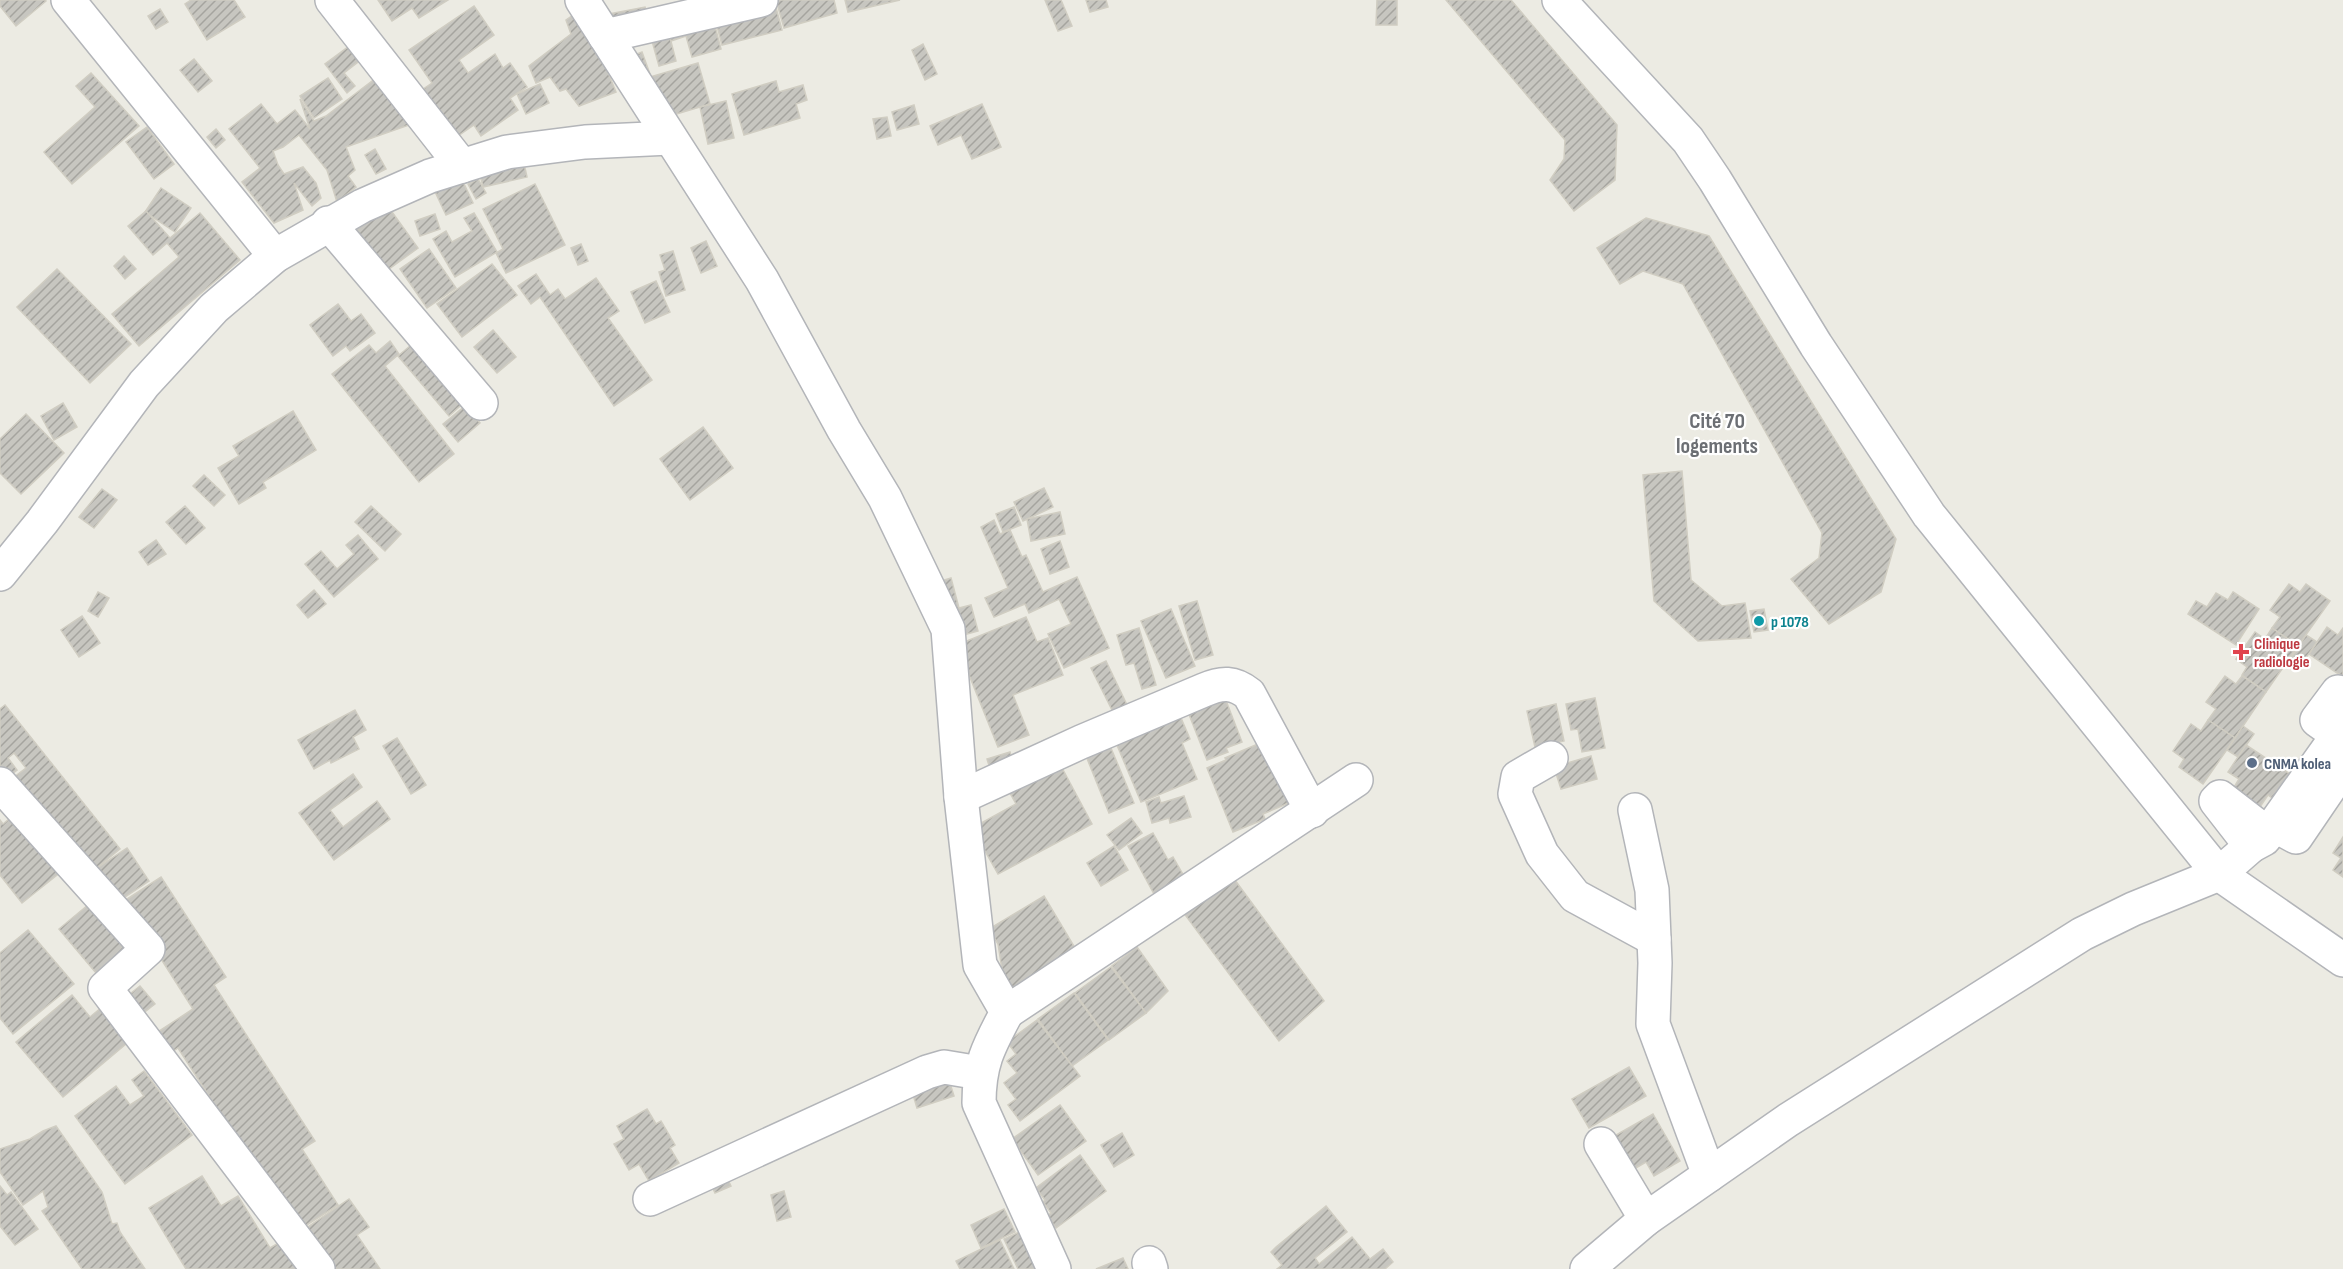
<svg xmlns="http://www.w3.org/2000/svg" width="2343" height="1269" viewBox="0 0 2343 1269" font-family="'Sofia Sans Condensed',sans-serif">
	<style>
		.building { fill: url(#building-hatch); stroke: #d0cdc2; stroke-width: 1.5 }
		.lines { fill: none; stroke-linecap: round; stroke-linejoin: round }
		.minor-casing { stroke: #b3b5b9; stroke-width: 36 }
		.minor { stroke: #fff; stroke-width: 33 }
		.culture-dot { fill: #0f9aa8; stroke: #fff; stroke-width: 2 }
		.health-dot { fill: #e0444e; stroke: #fff; stroke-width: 2 }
		.service-dot { fill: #5c6f8a; stroke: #fff; stroke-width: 2 }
		.labels { text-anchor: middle; stroke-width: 4.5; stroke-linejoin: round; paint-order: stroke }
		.culture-label { font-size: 16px; font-weight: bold; fill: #0d838f; stroke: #fff; text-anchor: start }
		.health-label { font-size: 16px; font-weight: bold; fill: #be3a42; stroke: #fff; text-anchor: start }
		.service-label { font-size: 16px; font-weight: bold; fill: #4e5e75; stroke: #fff; text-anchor: start }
		.district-label { font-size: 22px; font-weight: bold; fill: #6c6f74; stroke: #fff }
	</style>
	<defs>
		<pattern id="building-hatch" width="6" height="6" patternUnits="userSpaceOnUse" patternTransform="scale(1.5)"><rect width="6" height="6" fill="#c7c6c0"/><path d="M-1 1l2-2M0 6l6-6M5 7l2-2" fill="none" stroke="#a5a49f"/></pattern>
	</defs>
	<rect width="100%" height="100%" fill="#ecebe3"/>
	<!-- building -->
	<g class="building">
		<path d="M0 0H45L46 1 16 26 0 6Z"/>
		<path d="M191 0H234L245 17 207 40 185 4Z"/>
		<path d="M378 0H448L419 18 412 8 392 21Z"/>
		<path d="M774 0 782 30 722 45 712 7Z"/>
		<path d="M776 0H834L837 13 784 28Z"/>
		<path d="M845 0H900L848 12Z"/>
		<path d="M1045 0H1061L1072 26 1058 31Z"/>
		<path d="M1086 0H1106L1108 7 1090 12Z"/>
		<path d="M1377 0H1397V25H1376Z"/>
		<path d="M1446 0H1511L1617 125 1615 180 1574 211 1550 180 1564 159 1565 140Z"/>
		<path d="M474 6 494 35 459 60 468 73 495 54 503 68 510 63 527 87 510 98 518 110 481 136 474 125 455 138 419 92 432 83 409 50Z"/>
		<path d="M645 7 649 23 606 32 603 15Z"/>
		<path d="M710 7 721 49 692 57 686 36 671 41 665 20Z"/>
		<path d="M160 9 168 22 156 29 148 16Z"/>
		<path d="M576 13 596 43 616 92 579 106 566 89 560 91 550 77 536 83 529 66 571 34 566 20Z"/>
		<path d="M665 18 676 61 659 66 647 23Z"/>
		<path d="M360 38 371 52 344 73 355 86 347 93 325 64Z"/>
		<path d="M923 44 937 74 925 80 912 50Z"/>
		<path d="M642 52 650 74 638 79 630 57Z"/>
		<path d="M194 59 212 81 198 92 180 70Z"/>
		<path d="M698 63 710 104 663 118 650 77Z"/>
		<path d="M91 73 139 126 72 184 44 152 95 107 76 86Z"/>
		<path d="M328 78 342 99 314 118 300 96Z"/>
		<path d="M376 78 412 124 346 147 355 170 348 176 356 187 337 202 327 170 299 135 283 147 273 151 278 165 284 174 303 167 316 183 321 198 312 206 294 183 303 210 274 223 242 182 260 168 229 129 261 104 277 124 295 110 310 129 300 99 314 121 326 116Z"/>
		<path d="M776 81 779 92 803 85 807 100 796 104 800 118 744 135 732 94Z"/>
		<path d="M540 84 549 103 526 114 517 94Z"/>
		<path d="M726 101 734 138 708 144 700 107Z"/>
		<path d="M982 104 1001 147 972 159 961 135 938 145 930 126Z"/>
		<path d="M914 105 919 124 897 130 892 112Z"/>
		<path d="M887 117 891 136 877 139 873 119Z"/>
		<path d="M147 127 174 164 154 179 126 142Z"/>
		<path d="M216 129 225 140 216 148 207 137Z"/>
		<path d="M375 149 386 169 376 174 365 155Z"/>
		<path d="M523 159 527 177 483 187 479 170Z"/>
		<path d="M457 169 473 203 446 215 430 181Z"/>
		<path d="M478 179 486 193 476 199 468 184Z"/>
		<path d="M535 184 565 245 506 273 496 253 503 249 483 209Z"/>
		<path d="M161 188 191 208 175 232 145 212Z"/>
		<path d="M387 205 418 248 378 277 347 234Z"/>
		<path d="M146 211 170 238 200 213 240 260 139 346 112 314 179 257 167 243 153 255 128 226Z"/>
		<path d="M474 213 497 252 455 277 433 239 446 231 452 242 472 231 464 218Z"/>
		<path d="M435 214 440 229 420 236 415 221Z"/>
		<path d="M1646 218 1709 236 1896 539 1881 592 1829 624 1791 579 1819 558 1822 533 1683 284 1643 271 1620 284 1597 248Z"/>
		<path d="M706 241 717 266 701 273 691 248Z"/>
		<path d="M581 244 588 261 578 265 571 248Z"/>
		<path d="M429 249 456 288 427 308 400 269Z"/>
		<path d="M673 251 685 290 666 296 659 272 665 270 660 255Z"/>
		<path d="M124 256 136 269 125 279 114 266Z"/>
		<path d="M492 264 517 295 462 337 437 304Z"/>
		<path d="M57 269 131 344 90 383 17 307Z"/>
		<path d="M536 274 550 295 558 289 565 299 596 278 619 311 608 318 652 380 614 406 540 297 531 304 518 286Z"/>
		<path d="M656 281 670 312 645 323 631 292Z"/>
		<path d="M338 304 351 321 361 314 375 333 350 351 346 346 333 356 310 325Z"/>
		<path d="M493 330 516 357 497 373 474 347Z"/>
		<path d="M390 341 399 354 385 366 454 454 419 482 332 374 369 345 376 353Z"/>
		<path d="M416 341 467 400 449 416 398 356Z"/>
		<path d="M63 403 77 427 54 440 41 416Z"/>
		<path d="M466 405 480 423 458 442 443 424Z"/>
		<path d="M293 411 316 450 263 482 266 488 239 504 218 468 239 456 233 446Z"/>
		<path d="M26 414 64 453 21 494 0 473V439Z"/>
		<path d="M703 427 733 468 690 500 660 459Z"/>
		<path d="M1682 471 1691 580 1722 606 1745 603 1751 638 1698 641 1654 601 1643 475Z"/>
		<path d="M204 475 225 495 214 506 193 486Z"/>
		<path d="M1044 488 1053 507 1023 521 1014 502Z"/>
		<path d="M102 489 117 500 94 528 79 517Z"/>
		<path d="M185 506 205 528 186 544 166 522Z"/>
		<path d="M371 506 401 534 385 551 355 522Z"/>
		<path d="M1014 507 1021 525 1003 532 996 514Z"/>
		<path d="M1060 512 1065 534 1031 541 1027 519Z"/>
		<path d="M994 520 1000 534 1010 530 1022 557 1026 555 1043 592 1077 577 1109 648 1064 668 1048 634 1071 624 1059 599 1029 613 1025 604 994 617 985 598 1008 588 981 527Z"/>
		<path d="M358 535 378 559 334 597 305 564 321 551 337 569 354 554 346 545Z"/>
		<path d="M156 540 166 554 148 565 139 552Z"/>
		<path d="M1060 541 1069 567 1050 574 1041 549Z"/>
		<path d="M951 578 959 608 971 605 978 631 956 637 941 581Z"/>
		<path d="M2289 584 2300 592 2306 584 2330 601 2298 646 2272 628 2280 617 2270 610Z"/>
		<path d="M314 590 326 604 308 618 297 605Z"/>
		<path d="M98 592 109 598 98 617 88 611Z"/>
		<path d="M2233 592 2259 609 2236 645 2188 614 2196 601 2207 607 2216 593 2228 600Z"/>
		<path d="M1197 601 1213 655 1195 660 1179 606Z"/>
		<path d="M1171 609 1195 666 1166 678 1141 621Z"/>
		<path d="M1764 609 1768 630 1754 632 1750 611Z"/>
		<path d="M82 616 100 643 79 657 61 630Z"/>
		<path d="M1026 617 1037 642 1048 638 1063 675 1013 695 1029 735 998 747 957 645Z"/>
		<path d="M2327 627 2338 635 2343 628V677L2309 654Z"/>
		<path d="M1139 628 1156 685 1142 689 1134 663 1126 665 1117 635Z"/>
		<path d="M2272 628 2298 646 2266 692 2242 675 2247 667 2236 659 2255 632 2265 639Z"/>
		<path d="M2306 635 2317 642 2301 665 2291 658Z"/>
		<path d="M1106 661 1127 705 1113 712 1091 668Z"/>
		<path d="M2225 676 2236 684 2242 676 2266 692 2235 738 2208 720 2216 709 2206 702Z"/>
		<path d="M1225 698 1242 742 1226 748 1228 752 1207 760 1188 712Z"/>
		<path d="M1595 698 1605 748 1582 752 1578 729 1571 730 1566 704Z"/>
		<path d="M1175 704 1190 739 1182 743 1197 779 1141 802 1111 731Z"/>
		<path d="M1556 704 1564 741 1535 747 1527 711Z"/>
		<path d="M5 705 120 849 82 880 5 784 26 768 14 753 8 758 17 770 6 779 0 772V709Z"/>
		<path d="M355 710 366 730 353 737 359 749 331 763 330 760 314 769 298 740Z"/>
		<path d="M2208 720 2235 738 2203 784 2179 767 2184 759 2173 751 2191 724 2201 731Z"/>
		<path d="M2243 726 2254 734 2238 757 2227 750Z"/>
		<path d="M397 738 426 785 411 794 383 746Z"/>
		<path d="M1108 741 1134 803 1109 813 1084 751Z"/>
		<path d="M1265 741 1291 802 1263 814 1265 819 1233 832 1207 768 1226 760 1225 758Z"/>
		<path d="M2246 745 2293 776 2276 801 2268 795 2260 807 2233 789 2239 779 2228 772Z"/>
		<path d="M1010 752 1014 768 992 775 987 759Z"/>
		<path d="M1591 756 1597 779 1561 789 1554 767Z"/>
		<path d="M1061 766 1092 824 998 874 972 828 1016 804 1010 793Z"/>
		<path d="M353 774 362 787 330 810 343 827 377 801 390 819 334 860 299 813Z"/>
		<path d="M1184 796 1191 817 1170 823 1169 818 1152 823 1146 802 1159 797 1161 803Z"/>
		<path d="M15 814 61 872 22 903 0 875V820L3 824Z"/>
		<path d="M1131 818 1142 833 1119 850 1107 835Z"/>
		<path d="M1153 833 1168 860 1173 857 1185 878 1154 894 1128 846Z"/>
		<path d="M2343 837V877L2333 870 2341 858 2333 853Z"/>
		<path d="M1114 846 1128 870 1101 886 1087 863Z"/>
		<path d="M127 848 149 881 119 901 97 868Z"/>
		<path d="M1229 872 1324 1001 1279 1041 1180 908Z"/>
		<path d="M161 877 226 977 214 985 315 1141 302 1149 338 1205 299 1230 281 1207 178 1048 163 1058 150 1037 193 1009 124 901Z"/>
		<path d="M1044 896 1078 953 1006 995 998 944 989 929Z"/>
		<path d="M94 900 140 954 121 1001 140 986 155 1004 141 1015 133 1038 63 1097 16 1042 72 995 90 1017 102 1007 89 992 102 980 59 929Z"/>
		<path d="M28 930 74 984 13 1034 0 1018V953Z"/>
		<path d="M1137 947 1168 991 1146 1013 1112 966Z"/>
		<path d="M1111 967 1146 1013 1109 1040 1075 993Z"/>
		<path d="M1074 993 1108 1040 1072 1066 1038 1019Z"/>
		<path d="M1037 1020 1080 1076 1020 1121 1008 1105 1016 1099 1004 1083 1017 1073 1007 1061 1016 1054 1007 1042Z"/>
		<path d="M1629 1067 1646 1096 1589 1128 1572 1099Z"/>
		<path d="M144 1071 192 1135 125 1184 75 1116 116 1086 130 1105 144 1096 132 1080Z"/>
		<path d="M948 1077 954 1096 917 1108 911 1088Z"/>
		<path d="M1060 1105 1086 1141 1038 1175 1012 1139Z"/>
		<path d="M647 1109 656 1124 661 1121 675 1145 670 1148 679 1163 649 1181 639 1164 629 1170 614 1144 624 1139 617 1126Z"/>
		<path d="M1653 1114 1680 1161 1654 1176 1646 1162 1629 1172 1609 1139Z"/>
		<path d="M56 1126 102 1192 112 1224 117 1223 120 1232 145 1269H82L42 1211 48 1207 43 1191 23 1205 0 1172V1149L30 1139 43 1131Z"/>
		<path d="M1122 1133 1134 1155 1114 1167 1101 1145Z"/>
		<path d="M1080 1155 1106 1191 1056 1228 1047 1216 1051 1213 1043 1202 1045 1200 1036 1188Z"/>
		<path d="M725 1173 731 1186 715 1193 709 1180Z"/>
		<path d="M202 1176 221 1206 238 1196 270 1248 282 1241 299 1269H186L149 1208Z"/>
		<path d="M0 1186 7 1195 11 1192 38 1229 15 1245 0 1226Z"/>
		<path d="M784 1191 791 1217 777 1221 771 1195Z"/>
		<path d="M349 1199 369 1227 357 1235 380 1269H328L302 1231Z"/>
		<path d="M1326 1206 1347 1232 1315 1258 1319 1264 1352 1237 1370 1259 1383 1249 1393 1262 1385 1269H1277L1282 1265 1271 1252 1276 1247Z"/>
		<path d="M1004 1209 1015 1232 981 1248 971 1225Z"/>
		<path d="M1028 1228 1048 1269H1018L1004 1239Z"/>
		<path d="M1000 1240 1014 1269H960L956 1261Z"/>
		<path d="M1123 1258 1128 1269H1096Z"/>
	</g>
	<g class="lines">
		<defs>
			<g id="minor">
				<path d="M68 0 275 256"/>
				<path d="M332 0 462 166"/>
				<path d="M582 0 762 280 844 430 885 498 948 629 961 797 980 965 1007 1012C989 1046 979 1063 979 1103L1054 1269"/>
				<path d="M1559 0 1688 140 1715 180 1816 345 1929 515 2219 874 2343 960"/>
				<path d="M605 36 761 0"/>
				<path d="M328 223 481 403"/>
				<path d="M0 574 42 522 144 384 214 308 275 256 362 206 430 176 507 152 585 142 670 138"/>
				<path d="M2338 735 2317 720 2338 692 2343 696"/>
				<path d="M1551 758 1518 777 1515 794 1542 854 1575 896 1654 939"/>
				<path d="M0 784 148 949 105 988 318 1269"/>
				<path d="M961 797 1081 742 1204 690C1222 682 1234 682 1249 694L1312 811"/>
				<path d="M1635 810 1652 890 1655 963 1653 1024 1709 1175"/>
				<path d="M2274 825 2296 837 2343 768"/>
				<path d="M2251 846 2216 801 2220 797 2268 834"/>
				<path d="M1007 1012 1356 780"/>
				<path d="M1601 1144 1646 1219"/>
				<path d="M650 1199 927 1072 944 1067 980 1073"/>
				<path d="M1149 1263 1151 1269"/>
				<path d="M1587 1269 1646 1219 1788 1120 2082 934 2133 909 2219 874 2251 846 2264 839 2343 728"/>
			</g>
		</defs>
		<!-- minor casing -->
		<use href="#minor" class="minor-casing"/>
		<!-- minor -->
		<use href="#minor" class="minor"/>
	</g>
	<!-- markers -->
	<circle class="culture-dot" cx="1759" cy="621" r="6"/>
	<path class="health-dot" d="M2238 643h6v6h6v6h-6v6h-6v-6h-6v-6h6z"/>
	<circle class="service-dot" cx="2252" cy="763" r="6"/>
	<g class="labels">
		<!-- culture labels -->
		<g class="culture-label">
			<text x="1771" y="627">p 1078</text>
		</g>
		<!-- health labels -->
		<g class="health-label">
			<text x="2254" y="649">Clinique<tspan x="2254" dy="18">radiologie</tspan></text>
		</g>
		<!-- service labels -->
		<g class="service-label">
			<text x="2264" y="769">CNMA kolea</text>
		</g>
		<!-- district labels -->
		<g class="district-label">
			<text x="1717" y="428">Cité 70<tspan x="1717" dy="25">logements</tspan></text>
		</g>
	</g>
</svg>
